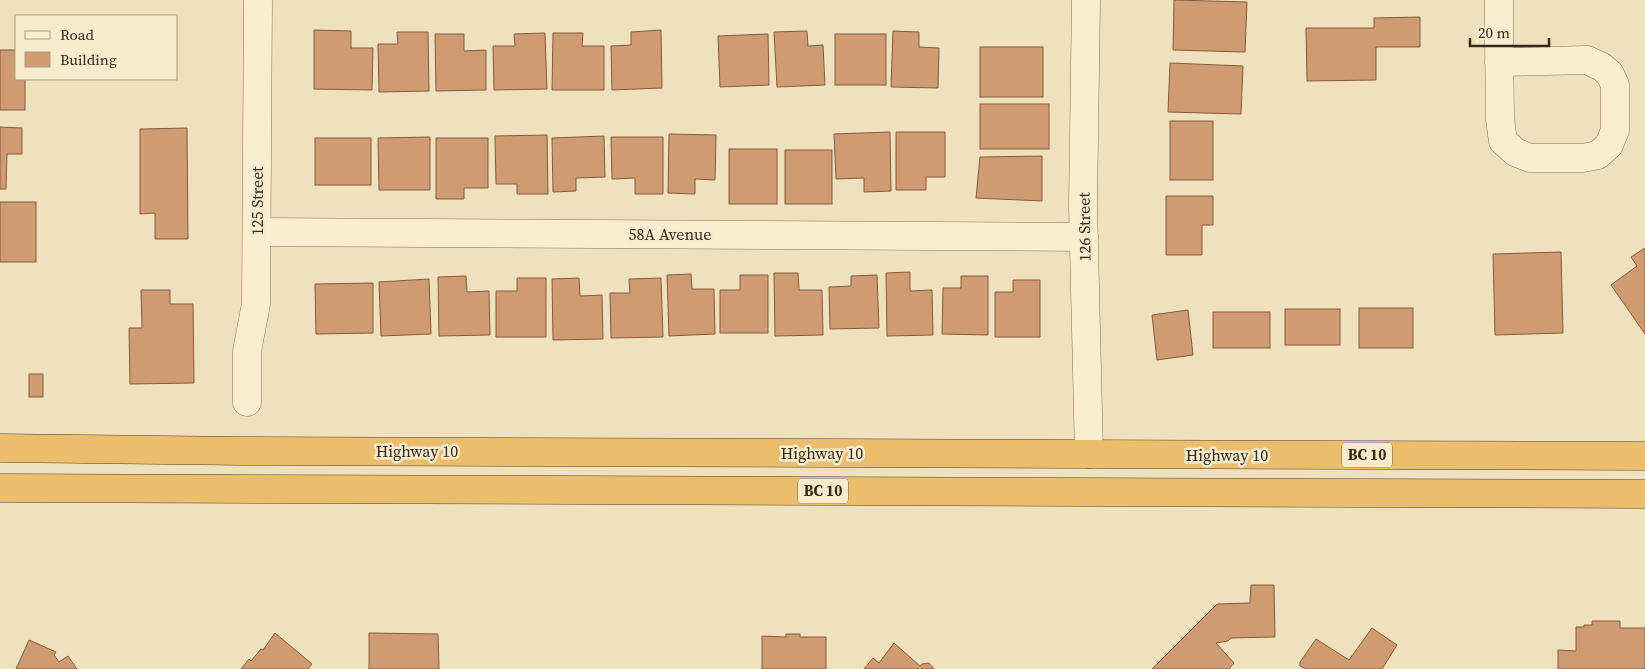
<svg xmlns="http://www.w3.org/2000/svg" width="1645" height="669" viewBox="0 0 1645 669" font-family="'Source Serif 4',serif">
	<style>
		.building { fill: #ce9b72; stroke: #865b3b }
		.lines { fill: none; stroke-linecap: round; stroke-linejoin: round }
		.minor-casing { stroke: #877156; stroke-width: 29 }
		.trunk-casing { stroke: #543f2b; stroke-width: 29 }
		.minor { stroke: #f9eed0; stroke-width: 28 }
		.trunk { stroke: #ebbe6e; stroke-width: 28 }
		.labels { text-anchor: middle; stroke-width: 5; stroke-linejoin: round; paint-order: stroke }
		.shield { fill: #f6ebcd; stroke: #706350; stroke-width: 1 }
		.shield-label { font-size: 15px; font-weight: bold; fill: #36291b }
		.street-label { font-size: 16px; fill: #36291b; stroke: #f6ebcd }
	</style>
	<rect width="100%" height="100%" fill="#efe1bd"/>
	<!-- building -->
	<g class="building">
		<path d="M1174 0 1247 2 1245 52 1173 50Z"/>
		<path d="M1420 17V47H1376V80L1307 81 1306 28H1374V18Z"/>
		<path d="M314 30 351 31V48H373L372 90 314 89Z"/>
		<path d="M661 30 662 88 612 90 611 46 631 45V32Z"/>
		<path d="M807 31 808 46 823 45 825 85 777 87 774 32Z"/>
		<path d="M893 31 919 32V47L939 48 938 88 891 87Z"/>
		<path d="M397 32H428L429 91 379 92 378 44H398Z"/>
		<path d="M545 33 547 89 494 90 493 46H515L514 34Z"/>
		<path d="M553 33H583L582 46H604V90H552Z"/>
		<path d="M435 34H464V51L486 50V90L436 91Z"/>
		<path d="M768 34 769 85 720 87 718 36Z"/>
		<rect x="835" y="34" width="51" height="51"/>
		<rect x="980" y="47" width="63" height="50"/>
		<path d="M0 50H16V79H25V110H0Z"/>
		<path d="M1170 63 1243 66 1241 114 1168 112Z"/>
		<rect x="980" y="104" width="69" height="45"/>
		<rect x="1170" y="121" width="43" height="59"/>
		<path d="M0 127 22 128V154H7L6 189H0Z"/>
		<path d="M187 128 188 239H155V213L140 214V129Z"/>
		<path d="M890 132 891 191 864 192V178L836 179 834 134Z"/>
		<path d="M896 132H945V177H926V190H896Z"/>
		<path d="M669 134 716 135 715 180 695 179V194L668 193Z"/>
		<path d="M547 135 548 194H517V184H496L495 136Z"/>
		<path d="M604 136 605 177 576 178V191L553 192 552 138Z"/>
		<path d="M430 137V190H379L378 138Z"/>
		<path d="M611 137H663V194H635V178L612 179Z"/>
		<rect x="315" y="138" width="56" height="47"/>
		<path d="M436 138H488V188H464V199H436Z"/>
		<rect x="729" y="149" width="48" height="55"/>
		<rect x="785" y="150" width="47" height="54"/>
		<path d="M1042 156V201L976 198 980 157Z"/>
		<path d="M1166 196H1213V225H1202V255H1166Z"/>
		<rect x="0" y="202" width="36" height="60"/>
		<path d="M1645 248V334L1611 285 1637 266 1631 257Z"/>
		<path d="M1561 252 1563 333 1495 335 1493 254Z"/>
		<path d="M910 272V291L932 290 933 335 887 336 886 273Z"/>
		<path d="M774 273H798L799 290H822L823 335 775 336Z"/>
		<path d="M691 274 692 289H714L715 334 669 336 667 275Z"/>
		<path d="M740 275H768V333H720V290H740Z"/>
		<path d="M877 275 879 328 830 329 829 287 851 286V276Z"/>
		<path d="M466 276 467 292 489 291 490 335 439 336 438 277Z"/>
		<path d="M961 276H988V335L942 334 943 288H961Z"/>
		<path d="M517 278H546V337H496V291H517Z"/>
		<path d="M579 278 580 296 602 295 603 339 553 340 552 279Z"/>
		<path d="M661 278 663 337 611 338 610 293H630L629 279Z"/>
		<path d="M429 279 431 334 381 336 379 282Z"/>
		<path d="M1013 280H1040V337H995V292H1013Z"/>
		<path d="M373 283V333L316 334 315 284Z"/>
		<path d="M141 290H170V304H193L194 383 130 384 129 328H142Z"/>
		<rect x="1359" y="308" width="54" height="40"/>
		<rect x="1285" y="309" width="55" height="36"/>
		<path d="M1188 310 1193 355 1157 360 1152 315Z"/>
		<rect x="1213" y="312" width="57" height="36"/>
		<rect x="29" y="374" width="14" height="23"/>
		<path d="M1251 585H1274L1275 637 1231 638 1228 641 1216 643 1234 663 1229 669H1152L1217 604 1250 603Z"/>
		<path d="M1592 621H1620V628H1645V669H1558V650L1576 651V627H1584V625H1592Z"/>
		<path d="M1372 628 1397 645 1382 669H1306L1300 666V662L1316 639 1349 660Z"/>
		<path d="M275 633 312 664 308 669H241L249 659 251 661 261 649 263 650Z"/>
		<path d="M369 633 438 634 439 669H369Z"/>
		<path d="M786 634H800V637H826V669H762V636L786 637Z"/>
		<path d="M29 640 56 652 54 655 59 662 68 656 77 669H16Z"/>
		<path d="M894 643 920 666 922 664 929 663 934 669H864L873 658 879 663Z"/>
	</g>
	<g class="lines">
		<defs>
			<g id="minor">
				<path d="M1086 0 1083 205 1089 454"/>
				<path d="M1499 0V39L1500 119 1503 141 1515 152 1530 158H1583L1598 155 1609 145 1615 130V85L1610 74 1602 67 1587 60 1499 62"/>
				<path d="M257 232 1084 237"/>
				<path d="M247 402V351L256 304 258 0"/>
			</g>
			<g id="trunk">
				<path d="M0 448 243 451 1645 456"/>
				<path d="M0 488 1645 494"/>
			</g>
		</defs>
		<!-- minor casing -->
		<use href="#minor" class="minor-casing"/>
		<!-- trunk casing -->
		<use href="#trunk" class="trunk-casing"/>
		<!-- minor -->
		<use href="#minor" class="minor"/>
		<!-- trunk -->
		<use href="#trunk" class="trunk"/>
	</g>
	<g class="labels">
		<!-- shield labels -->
		<g class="shield">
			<rect x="1342" y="442.5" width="50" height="25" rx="4"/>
			<rect x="798" y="478.5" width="50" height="25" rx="4"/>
		</g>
		<g class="shield-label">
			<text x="1367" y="460">BC 10</text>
			<text x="823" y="496">BC 10</text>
		</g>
		<!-- street labels -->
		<g class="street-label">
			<text transform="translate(257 201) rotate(-90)" y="6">125 Street</text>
			<text transform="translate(1084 227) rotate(-91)" y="6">126 Street</text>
			<text x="670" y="240">58A Avenue</text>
			<text x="417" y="457">Highway 10</text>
			<text x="822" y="459">Highway 10</text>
			<text x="1227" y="461">Highway 10</text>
		</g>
	</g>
	<!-- legend -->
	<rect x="15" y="15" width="162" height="65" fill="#f6ebcd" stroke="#a99d86"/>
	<rect x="25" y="31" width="25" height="8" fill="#f9eed0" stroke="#a99d86"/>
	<text x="60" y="40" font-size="15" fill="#36291b">Road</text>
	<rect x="25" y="52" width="25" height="15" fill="#ce9b72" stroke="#a99d86"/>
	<text x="60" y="65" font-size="15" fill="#36291b">Building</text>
	<!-- scale -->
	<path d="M1470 38v8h79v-8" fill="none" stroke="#36291b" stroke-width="2.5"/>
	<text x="1478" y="38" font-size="15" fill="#36291b" stroke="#f6ebcd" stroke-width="4" paint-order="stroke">20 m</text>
</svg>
